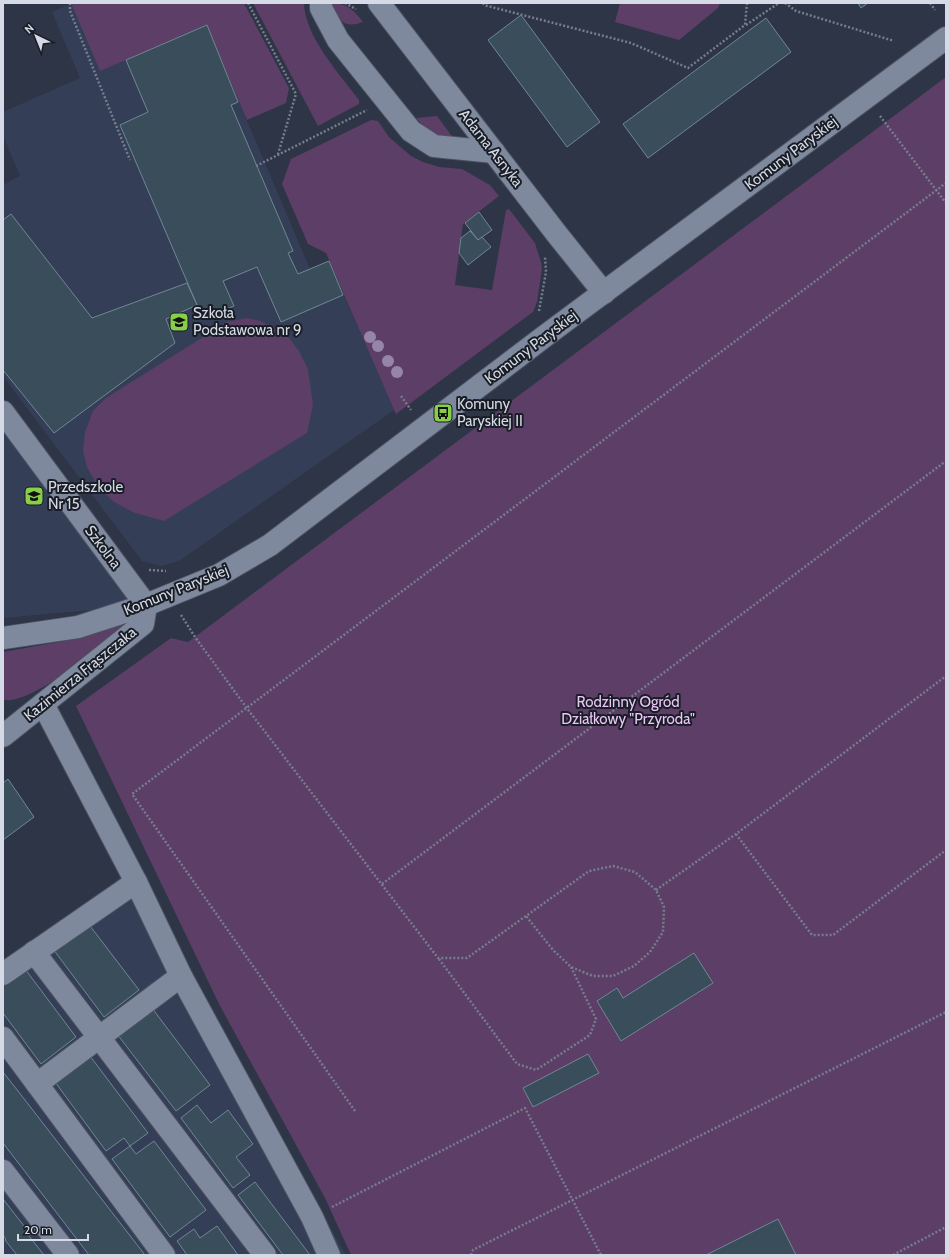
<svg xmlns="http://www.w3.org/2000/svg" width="949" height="1258" viewBox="0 0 949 1258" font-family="Cabin,sans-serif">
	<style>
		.built { fill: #343f57 }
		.green { fill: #5c3e66 }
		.building { fill: #394d5b; stroke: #718796 }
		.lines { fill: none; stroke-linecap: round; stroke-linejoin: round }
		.minor-casing { stroke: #4b5261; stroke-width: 24 }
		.path { stroke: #767d8c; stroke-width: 2.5; stroke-dasharray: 2 2; stroke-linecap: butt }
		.minor { stroke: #7e899d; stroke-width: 22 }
		.tree { fill: #9684a9 }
		.labels { text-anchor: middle; stroke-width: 4; stroke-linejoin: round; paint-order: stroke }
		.street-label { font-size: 15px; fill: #d5dae6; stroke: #191d25 }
		.poi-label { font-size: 15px; fill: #d5dae6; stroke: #191d25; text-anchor: start }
		.park-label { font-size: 15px; fill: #ebc5f9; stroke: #191d25 }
	</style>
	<rect width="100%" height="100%" fill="#2d3547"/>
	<!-- built -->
	<g class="built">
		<path d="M72 3H197L310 269 329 261 394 410 179 561 161 566 142 561 3 376V185L20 176 3 136V112L80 78 52 12Z"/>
		<path d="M3 412 146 605 3 618Z"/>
		<path d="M126 873 346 1255H3V974Z"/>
	</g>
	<!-- green -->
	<g class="green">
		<path d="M71 3H244L289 88 286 103 247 120 206 25 100 71Z"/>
		<path d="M253 3H304C305 37 339 73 359 100V104L318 126Z"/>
		<path d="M331 3C347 3 354 10 363 22 345 29 336 21 331 3Z"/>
		<path d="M620 3H720L718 8 679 40 615 22Z"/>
		<path d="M946 77V1255H351L325 1198 219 1004 76 706 171 638 188 642Z"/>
		<path d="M437 116 454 139 446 141 429 132 416 118Z"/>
		<path d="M371 120 378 121 389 137 411 156 423 162 439 167 462 169 490 185 499 196 463 224 455 285 492 290 506 210 509 209 535 243 541 262 542 269 537 302 533 312 396 414 394 410 326 253 308 244 282 184 291 159Z"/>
		<path d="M247 318 260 321 287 335 299 351 308 369 313 405 307 433 164 521 135 513 114 502 98 487 87 467 83 451 85 432 93 411 106 398 227 322Z"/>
		<path d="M124 623 126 627 124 630C99 647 32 705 3 700V652L64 641Z"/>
	</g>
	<!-- building -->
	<g class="building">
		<path d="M858 3H868L861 8Z"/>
		<path d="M521 15 600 122 567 147 488 40Z"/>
		<path d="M766 18 791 52 648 158 623 124Z"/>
		<path d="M207 25 238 102 231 105 293 251 288 253 298 274 329 261 343 295 281 322 257 267 223 281 234 306 203 319 120 125 148 112 126 60Z"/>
		<path d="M479 212 492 230 478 240 465 223Z"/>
		<path d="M11 214 92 318 187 283 197 305 166 319 175 343 54 433 3 370V220Z"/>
		<path d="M470 231 478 240 482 237 491 247 468 265 459 253 461 238Z"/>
		<path d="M8 779 34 817 3 840V783Z"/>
		<path d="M87 922 139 990 104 1017 53 949Z"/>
		<path d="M694 953 713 983 621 1041 597 1001 617 988 623 998Z"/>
		<path d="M25 969 76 1037 41 1064 3 1013V986Z"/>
		<path d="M152 1008 210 1085 176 1111 117 1034Z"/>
		<path d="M588 1054 599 1073 533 1107 523 1088Z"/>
		<path d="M90 1056 148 1133 130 1146 124 1138 106 1151 55 1082Z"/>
		<path d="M3 1072 18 1091 145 1255H89L3 1143Z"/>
		<path d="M197 1105 211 1123 228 1110 253 1144 236 1157 250 1175 233 1188 181 1118Z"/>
		<path d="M154 1141 206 1210 170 1237 112 1159 130 1146 136 1154Z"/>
		<path d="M255 1182 310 1255H283L238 1195Z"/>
		<path d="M3 1199 31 1235 29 1236 44 1255H17L5 1240 6 1239 3 1235Z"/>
		<path d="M778 1219 796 1255H706Z"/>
		<path d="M217 1226 238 1255H187L177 1241 194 1229 200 1238Z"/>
	</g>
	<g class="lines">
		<defs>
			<g id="minor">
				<path d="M321 3V8L338 40 411 131 434 146 494 152"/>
				<path d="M379 3 556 233 604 293"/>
				<path d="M3 412 146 605 143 624 3 736"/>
				<path d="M3 638 78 627 146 605 219 575 270 545 545 336 946 38"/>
				<path d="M43 704 136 882"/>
				<path d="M34 952 265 1255"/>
				<path d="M3 974 136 882 181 976 312 1217 329 1255"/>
				<path d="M3 1038 164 1255"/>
				<path d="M37 1084 181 976"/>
				<path d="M3 1171 68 1255"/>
			</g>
		</defs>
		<!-- minor casing -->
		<use href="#minor" class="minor-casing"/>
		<!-- path -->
		<g class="path">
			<path d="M70 3V11L130 160"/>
			<path d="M248 3 296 94 278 154"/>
			<path d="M345 3 356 9"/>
			<path d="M483 3 484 5 631 43 688 68 745 25 747 3"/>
			<path d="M785 3 796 11 894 41"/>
			<path d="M930 3 935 10"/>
			<path d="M746 25 779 3"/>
			<path d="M880 116 946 203"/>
			<path d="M256 166 367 110"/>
			<path d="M539 311 546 272 545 257"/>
			<path d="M401 396 411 410"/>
			<path d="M149 570 166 571"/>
			<path d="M181 615 195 637 246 707 438 958H467L526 916 589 871 613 866 635 872 656 890 664 907 663 932 650 952 634 966 613 976H593L571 967 553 950 526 916"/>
			<path d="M736 834 812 935H833L946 850"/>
			<path d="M382 884 946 461"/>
			<path d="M656 890 736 834 946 676"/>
			<path d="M439 959 517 1064 536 1070 590 1035 596 1019 571 967"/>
			<path d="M355 1111 132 794 946 183"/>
			<path d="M332 1207 525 1108 601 1255"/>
			<path d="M471 1255 473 1250 946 1012"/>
			<path d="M893 1255 946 1227"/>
		</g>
		<!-- minor -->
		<use href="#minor" class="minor"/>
	</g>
	<!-- trees -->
	<g class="tree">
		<circle cx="370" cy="337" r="6"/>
		<circle cx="378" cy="346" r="6"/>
		<circle cx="388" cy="361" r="6"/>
		<circle cx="397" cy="372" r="6"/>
	</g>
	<!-- icons -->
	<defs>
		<symbol id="school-square" viewBox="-11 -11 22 22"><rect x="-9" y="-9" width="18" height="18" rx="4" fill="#88cf49" stroke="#191d25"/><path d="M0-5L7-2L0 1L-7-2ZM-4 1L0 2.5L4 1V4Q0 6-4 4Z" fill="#111"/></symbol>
		<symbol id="bus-square" viewBox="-11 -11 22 22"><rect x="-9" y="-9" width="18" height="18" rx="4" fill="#88cf49" stroke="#191d25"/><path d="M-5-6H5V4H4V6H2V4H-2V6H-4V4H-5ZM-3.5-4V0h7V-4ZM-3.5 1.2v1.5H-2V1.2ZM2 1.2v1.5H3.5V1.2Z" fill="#111"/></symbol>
	</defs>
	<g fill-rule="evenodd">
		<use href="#school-square" x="168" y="311" width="22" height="22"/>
		<use href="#bus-square" x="432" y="402" width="22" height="22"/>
		<use href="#school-square" x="23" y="485" width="22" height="22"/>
	</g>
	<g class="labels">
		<!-- street labels -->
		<g class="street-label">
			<text transform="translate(491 148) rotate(52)" y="5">Adama Asnyka</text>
			<text transform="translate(791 153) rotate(-37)" y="5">Komuny Paryskiej</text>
			<text transform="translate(531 347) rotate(-37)" y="5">Komuny Paryskiej</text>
			<text transform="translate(103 547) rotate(53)" y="5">Szkolna</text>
			<text transform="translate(176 590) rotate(-22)" y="5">Komuny Paryskiej</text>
			<text transform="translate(80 674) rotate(-39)" y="5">Kazimierza Frąszczaka</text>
		</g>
		<!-- poi labels -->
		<g class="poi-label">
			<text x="193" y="318">Szkoła<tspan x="193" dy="17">Podstawowa nr 9</tspan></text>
			<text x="457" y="409">Komuny<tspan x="457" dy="17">Paryskiej II</tspan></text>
			<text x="48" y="492">Przedszkole<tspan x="48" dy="17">Nr 15</tspan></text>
		</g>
		<!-- park labels -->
		<g class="park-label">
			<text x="628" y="707">Rodzinny Ogród<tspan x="628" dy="17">Działkowy "Przyroda"</tspan></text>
		</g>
	</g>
	<!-- border -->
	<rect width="949" height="1258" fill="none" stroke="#d5dae6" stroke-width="8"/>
	<!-- north arrow -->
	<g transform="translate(36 36) rotate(317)" stroke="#191d25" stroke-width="3" paint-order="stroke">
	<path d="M0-3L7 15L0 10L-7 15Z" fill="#d5dae6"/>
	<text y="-6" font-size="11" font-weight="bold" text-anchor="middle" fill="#d5dae6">N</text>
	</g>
	<!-- scale -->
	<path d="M18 1234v6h70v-6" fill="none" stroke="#d5dae6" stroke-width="2"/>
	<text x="24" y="1234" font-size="12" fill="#d5dae6" stroke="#191d25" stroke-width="3" paint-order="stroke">20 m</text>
</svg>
